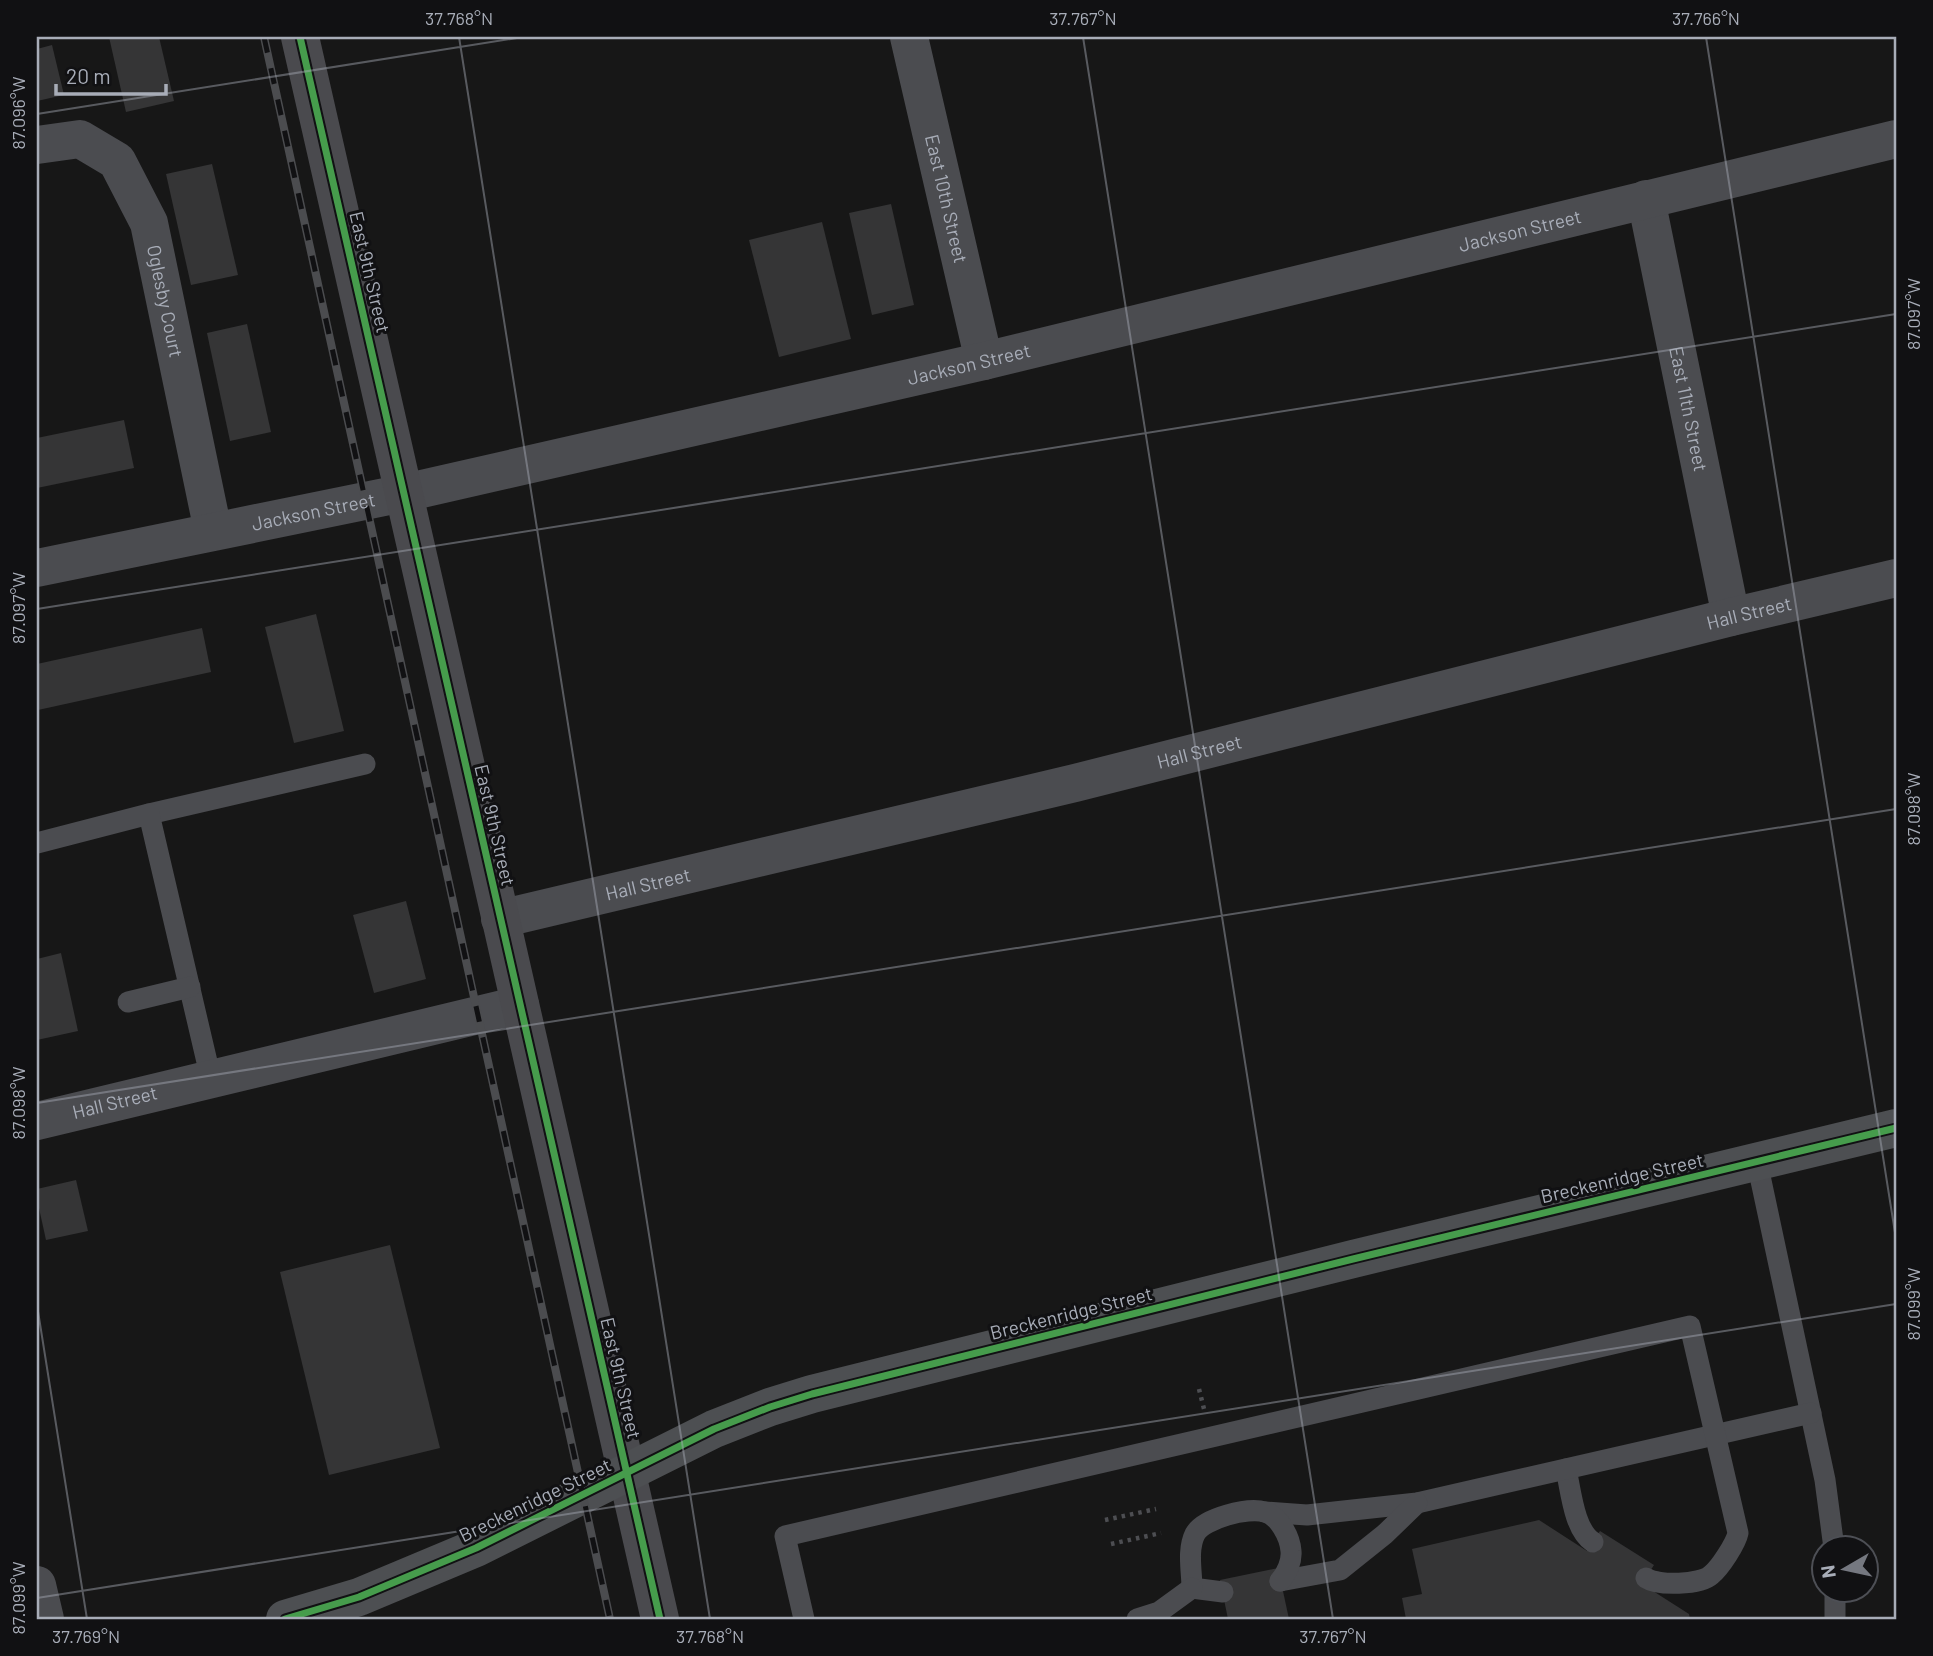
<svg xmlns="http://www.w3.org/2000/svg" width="1933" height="1656" viewBox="0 0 1933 1656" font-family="Barlow,sans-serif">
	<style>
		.building { fill: #353536 }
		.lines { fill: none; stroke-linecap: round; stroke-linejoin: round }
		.path { stroke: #4d4e52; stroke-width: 4.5; stroke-dasharray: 3.5 5; stroke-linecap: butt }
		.lane { stroke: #4b4c50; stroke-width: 21 }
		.street { stroke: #4b4c50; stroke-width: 38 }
		.secondary { stroke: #4a4a4e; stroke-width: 38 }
		.primary { stroke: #4d4f52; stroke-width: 38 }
		.rail-casing { stroke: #4b4c4f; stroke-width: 8 }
		.rail { stroke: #111113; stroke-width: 5; stroke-dasharray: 16; stroke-linecap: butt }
		.cycleway-casing { stroke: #111113; stroke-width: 11 }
		.cycleway { stroke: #469c4c; stroke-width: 7 }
		.ticks { fill: none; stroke: #a8adb8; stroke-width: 2; stroke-opacity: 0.45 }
		.labels { text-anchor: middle; stroke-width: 6; stroke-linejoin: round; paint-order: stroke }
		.street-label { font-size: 19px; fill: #a8adb8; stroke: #111113 }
		.neatline { fill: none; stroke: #a8adb8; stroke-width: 2.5 }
		.ticks-label { font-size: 18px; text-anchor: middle; fill: #a8adb8 }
	</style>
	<rect width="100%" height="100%" fill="#171717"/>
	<!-- building -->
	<g class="building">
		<path d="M109 37H159L174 101 126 112Z"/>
		<path d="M52 45 64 95 37 101V49Z"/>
		<path d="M212 164 238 275 191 285 166 174Z"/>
		<path d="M891 204 914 305 872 315 849 213Z"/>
		<path d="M822 222 851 339 779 357 749 240Z"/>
		<path d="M247 324 271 432 230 441 207 333Z"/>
		<path d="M124 420 134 468 37 488V438Z"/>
		<path d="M316 614 344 731 294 743 265 627Z"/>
		<path d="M202 628 211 672 38 710 37 664Z"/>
		<path d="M406 901 426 979 374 993 353 915Z"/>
		<path d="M61 953 78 1031 37 1040V959Z"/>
		<path d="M76 1180 88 1231 46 1240 37 1199V1189Z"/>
		<path d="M390 1245 440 1448 329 1475 280 1272Z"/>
		<path d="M1539 1520 1587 1551 1600 1531 1654 1565 1642 1584 1689 1614 1690 1619H1406L1402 1598 1422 1594 1412 1549Z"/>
		<path d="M1278 1568 1289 1619H1228L1220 1580Z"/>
	</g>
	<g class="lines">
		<!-- path -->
		<g class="path">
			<path d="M1199 1389 1204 1409"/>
			<path d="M1105 1520 1156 1509"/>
			<path d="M1111 1544 1161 1533"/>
		</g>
		<!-- lane -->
		<g class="lane">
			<path d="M149 814 365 764"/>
			<path d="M37 843 149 814 211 1079"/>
			<path d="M128 1002 190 987"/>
			<path d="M1757 1162 1825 1480 1834 1548"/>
			<path d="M1566 1469C1571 1491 1574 1530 1593 1542"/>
			<path d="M1265 1512 1307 1515 1417 1503 1811 1413"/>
			<path d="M1280 1581 1340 1570 1385 1534 1417 1503"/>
			<path d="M1835 1590V1619"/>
			<path d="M1223 1592 1192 1588C1192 1572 1187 1550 1195 1534 1204 1518 1248 1507 1265 1512 1279 1516 1290 1537 1291 1551 1292 1561 1287 1573 1280 1581"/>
			<path d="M804 1619 785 1536 1690 1326 1738 1533C1736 1543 1720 1568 1711 1575 1700 1585 1658 1586 1646 1578"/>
			<path d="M1137 1619 1159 1612 1192 1588"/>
		</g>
		<!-- street -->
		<g class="street">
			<path id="s1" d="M909 37 984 361"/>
			<path id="s2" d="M37 145 80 139 117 161 149 223 213 531"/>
			<path id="s3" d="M1646 199 1731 617"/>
			<path id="s4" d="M37 568 404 493 984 361 1896 139"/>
			<path id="s5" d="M500 919 1075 783 1731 617 1896 578"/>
			<path id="s6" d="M37 1121 520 1005"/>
			<path d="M37 1585 45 1619"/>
		</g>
		<!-- secondary -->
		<path class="secondary" d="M300 37 660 1619"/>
		<!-- primary -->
		<path class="primary" d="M285 1619 359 1597 476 1548 714 1429 770 1407 812 1394 1353 1259 1896 1128"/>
		<defs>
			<path id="rail" d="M264 37 610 1619"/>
		</defs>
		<!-- rail casing -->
		<use href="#rail" class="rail-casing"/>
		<!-- rail -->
		<use href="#rail" class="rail"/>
		<defs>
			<g id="cycleway">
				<path d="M300 37 660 1619"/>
				<path d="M285 1619 359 1597 476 1548 714 1429 770 1407 812 1394 1353 1259 1896 1128"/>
			</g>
		</defs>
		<!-- cycleway casing -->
		<use href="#cycleway" class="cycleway-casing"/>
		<!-- cycleway -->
		<use href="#cycleway" class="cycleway"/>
	</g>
	<!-- ticks -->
	<path class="ticks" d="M459 37 710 1619M1083 37 1333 1619M1706 37 1896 1239M37 114 523 37M37 609 1896 314M37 1103 1896 809M37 1305 87 1619M37 1598 1896 1304"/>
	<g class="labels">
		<!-- street labels -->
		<g class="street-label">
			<text dy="7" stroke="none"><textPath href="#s1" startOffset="166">East 10th Street</textPath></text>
			<text dy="7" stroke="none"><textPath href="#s4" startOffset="1521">Jackson Street</textPath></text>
			<text transform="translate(370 272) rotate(77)" y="7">East 9th Street</text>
			<text dy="7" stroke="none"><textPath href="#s2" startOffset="236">Oglesby Court</textPath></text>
			<text dy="7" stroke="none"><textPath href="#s4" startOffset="954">Jackson Street</textPath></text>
			<text dy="7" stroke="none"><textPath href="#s3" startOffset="214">East 11th Street</textPath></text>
			<text dy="7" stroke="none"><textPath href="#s4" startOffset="282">Jackson Street</textPath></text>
			<text dy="7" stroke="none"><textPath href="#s5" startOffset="1286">Hall Street</textPath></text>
			<text dy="7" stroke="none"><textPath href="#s5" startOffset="719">Hall Street</textPath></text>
			<text transform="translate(495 825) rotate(77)" y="7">East 9th Street</text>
			<text dy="7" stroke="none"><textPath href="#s5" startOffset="152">Hall Street</textPath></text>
			<text dy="7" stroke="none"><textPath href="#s6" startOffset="80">Hall Street</textPath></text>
			<text transform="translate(1622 1178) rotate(-13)" y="7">Breckenridge Street</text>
			<text transform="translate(1071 1313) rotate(-14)" y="7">Breckenridge Street</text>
			<text transform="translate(621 1378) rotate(77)" y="7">East 9th Street</text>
			<text transform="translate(535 1500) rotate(-26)" y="7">Breckenridge Street</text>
		</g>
	</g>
	<!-- border -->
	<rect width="1933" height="1656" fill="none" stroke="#111113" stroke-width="77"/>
	<!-- north arrow -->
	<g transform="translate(1845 1569) rotate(261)"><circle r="33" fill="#111113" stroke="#4d4f55" stroke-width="2"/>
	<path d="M0-5L12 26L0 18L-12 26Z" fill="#757880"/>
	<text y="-10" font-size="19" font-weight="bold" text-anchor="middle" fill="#a8adb8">N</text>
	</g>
	<!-- scale -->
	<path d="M56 84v10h110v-10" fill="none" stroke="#a8adb8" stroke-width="3.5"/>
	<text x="66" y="84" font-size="21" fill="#a8adb8" stroke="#111113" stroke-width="5" paint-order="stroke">20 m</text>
	<rect x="38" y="38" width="1857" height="1580" class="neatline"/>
	<g class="ticks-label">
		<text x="459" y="25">37.768°N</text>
		<text x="1083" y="25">37.767°N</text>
		<text x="1706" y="25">37.766°N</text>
		<text transform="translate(19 113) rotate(-90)" y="6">87.096°W</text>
		<text transform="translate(1914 314) rotate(-90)" y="6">87.097°W</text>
		<text transform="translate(19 608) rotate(-90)" y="6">87.097°W</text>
		<text transform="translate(1914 809) rotate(-90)" y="6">87.098°W</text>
		<text transform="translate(19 1103) rotate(-90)" y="6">87.098°W</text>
		<text transform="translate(1914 1304) rotate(-90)" y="6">87.099°W</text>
		<text transform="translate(19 1598) rotate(-90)" y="6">87.099°W</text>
		<text x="86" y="1643">37.769°N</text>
		<text x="710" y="1643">37.768°N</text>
		<text x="1333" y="1643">37.767°N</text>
	</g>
</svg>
